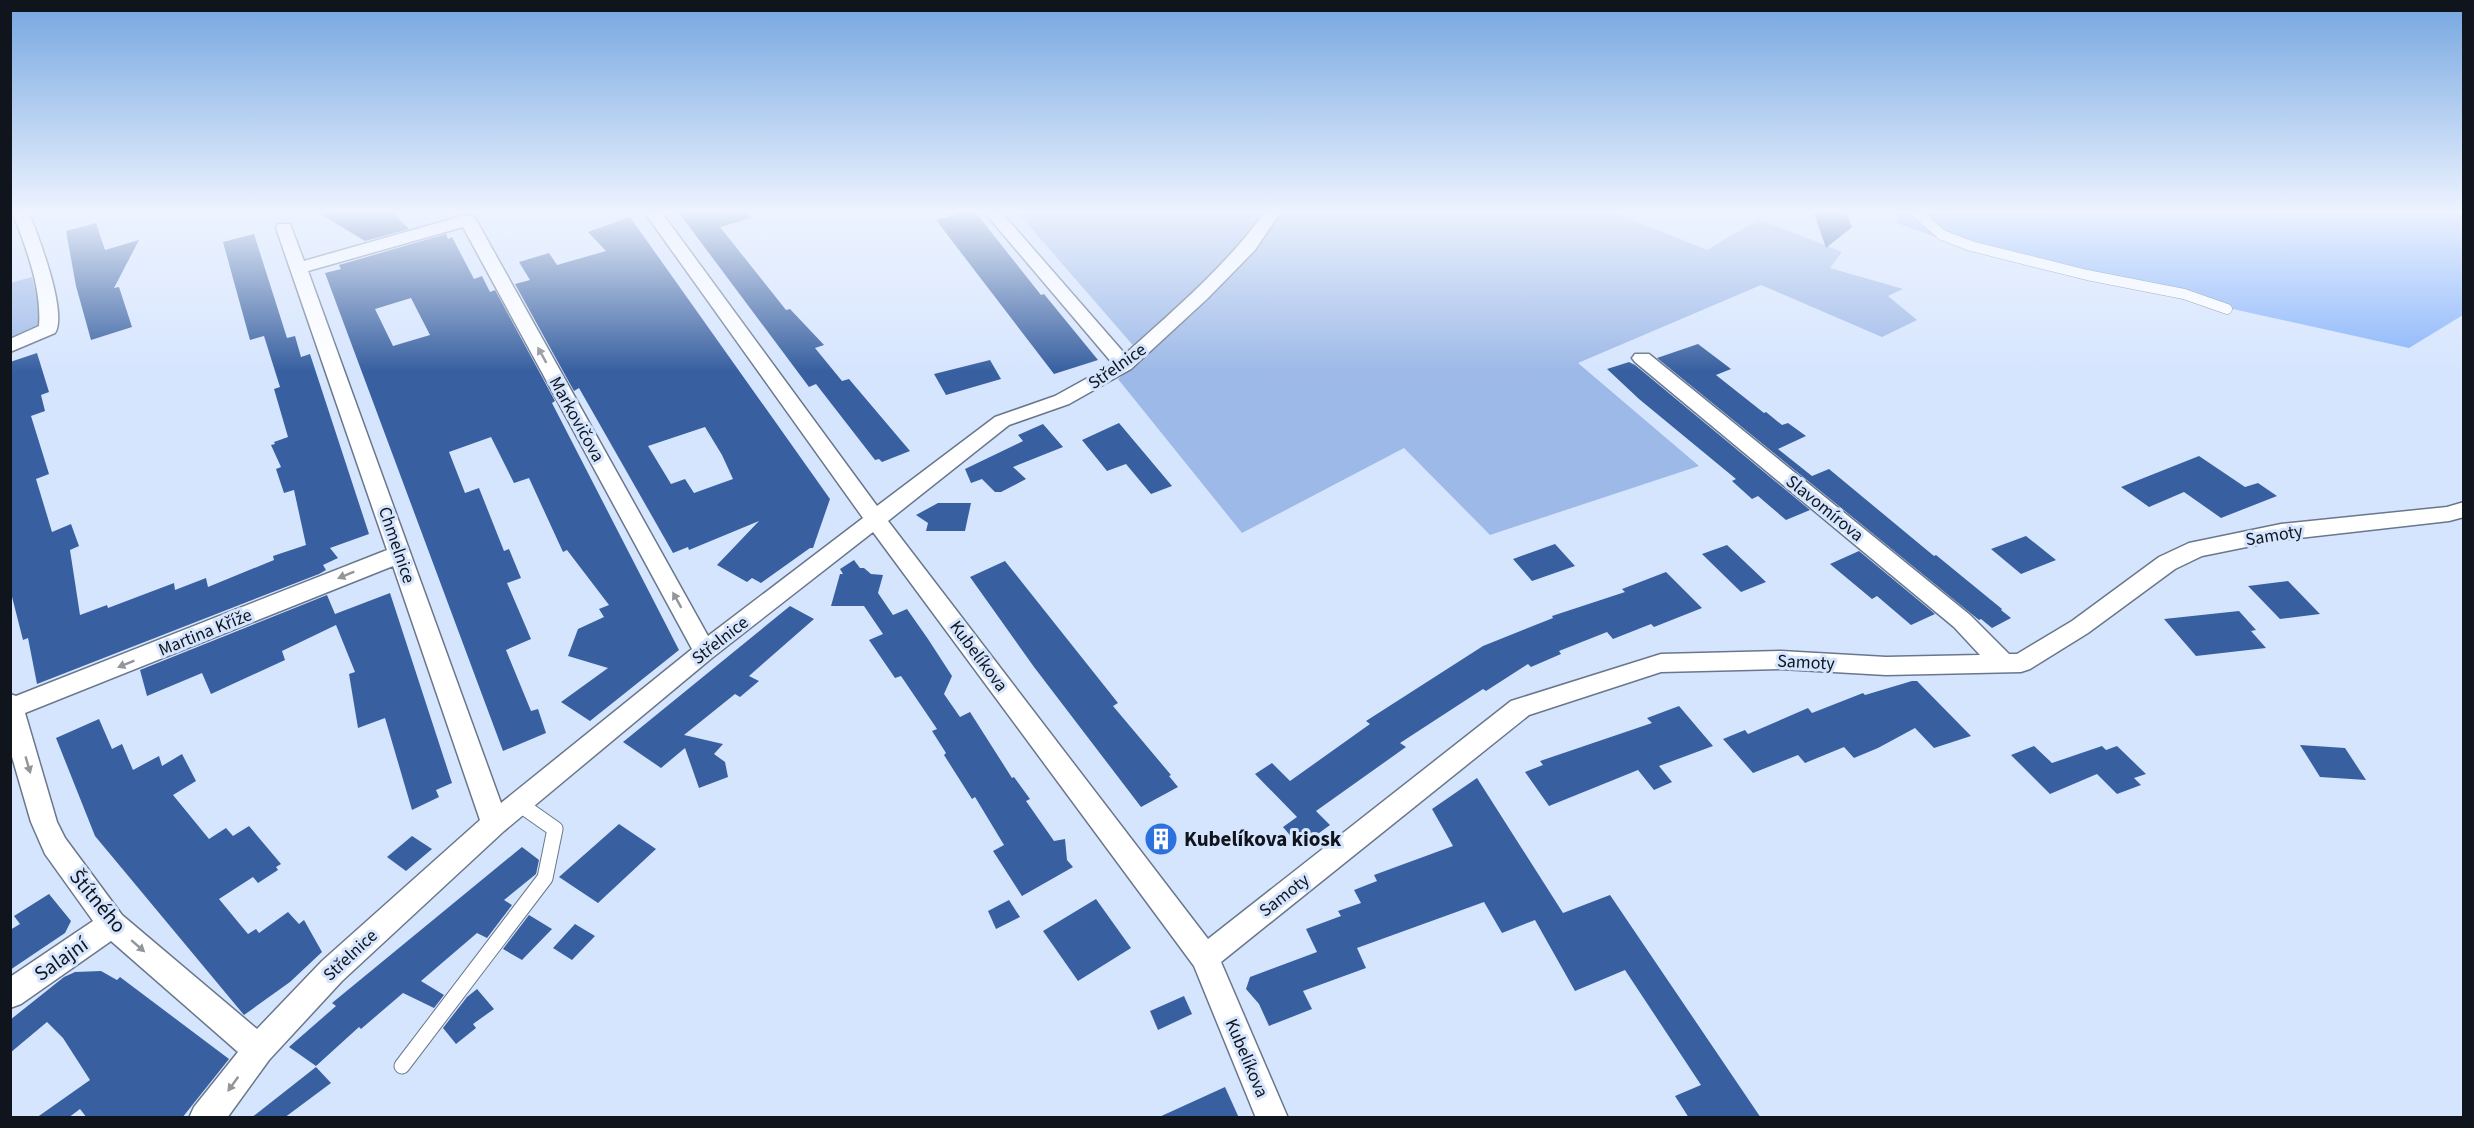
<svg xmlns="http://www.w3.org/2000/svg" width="2474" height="1128" viewBox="0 0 2474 1128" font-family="'Source Sans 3',sans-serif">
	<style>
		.green { fill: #9db9e7 }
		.forest { fill: #88b4fa }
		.building { fill: #3860a0; fill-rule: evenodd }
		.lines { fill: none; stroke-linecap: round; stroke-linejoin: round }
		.lane-far1-casing { stroke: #69778c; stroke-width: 11 }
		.lane-casing { stroke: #69778c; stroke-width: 17 }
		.street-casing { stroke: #69778c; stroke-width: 3 }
		.lane-far1 { stroke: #fff; stroke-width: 10 }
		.lane { stroke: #fff; stroke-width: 15 }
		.street { fill: #fff; fill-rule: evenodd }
		.oneway { fill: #939699 }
		.labels { text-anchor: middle; stroke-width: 6; stroke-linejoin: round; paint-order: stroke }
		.street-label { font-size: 18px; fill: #10151d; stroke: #d6e5fe }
		.near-poi-label { font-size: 21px; font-weight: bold; fill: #10151d; stroke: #d6e5fe; text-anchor: start }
		.near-street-label { font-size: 21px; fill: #10151d; stroke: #d6e5fe }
	</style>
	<rect width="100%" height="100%" fill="#d6e5fe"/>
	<!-- green -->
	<g class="green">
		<path d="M1018 213H1615L1707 250 1759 219 1842 252 1830 268 1903 289 1888 296 1917 320 1882 337 1761 285 1578 363 1699 466 1490 535 1404 448 1242 533 1118 379 1144 358Z"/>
		<path d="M32 277 43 324 11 337 10 283Z"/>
	</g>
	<!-- forest -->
	<path class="forest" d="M1900 213H2463V315L2409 348 1985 254 1896 223Z"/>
	<!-- building -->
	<g class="building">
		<path d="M319 213H393L409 229 365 241Z"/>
		<path d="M679 213H750L751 218 720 227 786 310 790 309 824 345 815 348 842 381 849 379 910 451 882 462 879 459 875 460 816 384 809 387Z"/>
		<path d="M961 213H976L1041 295 1044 294 1098 360 1054 374 936 220Z"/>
		<path d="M1814 213H1846L1852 227 1826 248Z"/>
		<path d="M630 217 830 499 813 548H810L761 583 752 578 747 582 717 565 759 521 689 550 688 547 673 553 579 388 574 391 515 284 530 280 519 262 549 253 557 265 606 251 588 232ZM705 427 722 455 733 479 694 493 685 479 671 484 648 446Z"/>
		<path d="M96 223 105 250 139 240 114 288 119 287 132 327 91 340 76 286 66 231Z"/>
		<path d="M254 234 287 338 295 336 301 357 310 354 369 534 330 548 338 558 323 565 326 570 319 574 37 684 28 638 23 640 10 589V362L37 353 49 392 41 395 45 411 31 416 49 474 36 479 52 532 71 524 79 546 70 550 80 615 107 605 108 608 174 583 175 590 206 578 208 587 274 560 273 556 306 545 294 490 284 493 276 469 281 467 271 445 275 444 274 442 288 437 274 389 280 387 264 336 250 340 223 242Z"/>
		<path d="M446 234 448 239 452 237 474 279 482 276 490 292 495 290 555 401 552 403 679 650 590 721 561 702 608 668 568 656 578 629 604 617 599 609 609 605 567 550 563 552 529 478 514 483 491 437 449 452 465 493 479 488 504 551 509 549 521 578 507 583 531 639 506 650 531 711 538 709 546 733 503 751 325 273 341 269 339 265ZM411 298 430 335 393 346 375 309Z"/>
		<path d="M1698 344 1731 369 1716 375 1764 413 1766 412 1782 425 1788 423 1806 436 1778 449 1812 476 1829 469 1934 556 1936 555 2002 609 2001 610 2011 618 1992 628 1981 619 1979 620 1657 358Z"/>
		<path d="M990 360 1001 379 946 395 934 374Z"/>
		<path d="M1629 362 1635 365 1810 510 1786 520 1758 496 1752 499 1732 481 1736 479 1639 399 1607 369Z"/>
		<path d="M1119 423 1172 486 1151 494 1126 464 1107 471 1082 440Z"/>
		<path d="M1043 424 1063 447 1013 467 1026 479 1001 492H995L982 479 971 483 965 469 1023 441 1018 435Z"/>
		<path d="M2199 456 2245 487 2258 483 2277 496 2221 518 2184 492 2149 507 2121 487Z"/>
		<path d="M938 503H971L965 531H926L928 523 916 515Z"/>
		<path d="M2026 536 2056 560 2021 574 1991 549Z"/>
		<path d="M1555 544 1575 566 1532 581 1513 559Z"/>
		<path d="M1727 545 1766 582 1741 592 1702 554Z"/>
		<path d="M1859 551 1935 614 1911 625 1877 596 1872 599 1830 564Z"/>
		<path d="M854 560 860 568H864L871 574 883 575 878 593 893 615 907 609 928 639 952 676 944 694 960 717 970 712 1012 778 1014 777 1030 799 1026 801 1054 841 1065 839 1067 860 1073 867 1022 896 993 851 1004 845 975 797 972 799 944 755 946 753 932 731 937 729 901 676 895 678 869 640 883 634 864 606H831L840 574H843L840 569Z"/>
		<path d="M1005 561 1118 703 1113 706 1171 775 1169 776 1178 787 1141 807 1034 667 970 577Z"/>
		<path d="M1666 572 1702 608 1654 627 1651 624 1613 639 1607 632 1559 651 1561 654 1531 667 1528 664 1486 691 1483 689 1400 743 1406 747 1316 811 1330 825 1300 847 1283 827 1297 817 1255 774 1272 763 1290 781 1370 724 1366 721 1483 646 1553 618 1552 616 1625 592 1622 589Z"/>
		<path d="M2288 581 2320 614 2280 619 2248 586Z"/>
		<path d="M390 593 452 783 436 790 439 797 412 810 385 718 358 728 349 674 355 672 336 625 282 651 285 660 211 694 202 673 147 696 140 670 327 595 335 614Z"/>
		<path d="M790 606 814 619 749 676 759 681 740 697 735 694 684 735 723 744 714 754 725 762 728 777 699 788 685 748 661 768 623 742Z"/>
		<path d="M2239 611 2256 630 2251 631 2266 648 2196 656 2164 619Z"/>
		<path d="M1912 681H1917L1971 736 1934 748 1915 728 1878 748 1854 758 1844 747 1805 763 1798 755 1753 773 1723 739 1745 730 1748 734 1808 708 1812 713 1863 693 1865 695Z"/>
		<path d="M1679 706 1713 746 1659 766 1672 782 1654 790 1638 770 1549 806 1525 772 1543 765 1540 761 1652 723 1647 718Z"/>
		<path d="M99 719 112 749 122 744 133 770 159 756 162 766 182 754 196 781 173 795 209 839 226 828 233 836 249 826 281 864 276 867 278 870 258 883 253 877 219 899 248 934 256 929 259 933 288 912 299 924 304 920 322 952 290 982 244 1015 95 836 56 738Z"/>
		<path d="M2300 745 2345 748 2366 780 2320 777Z"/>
		<path d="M2034 746 2052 763 2102 746 2106 750 2117 746 2146 774 2134 778 2141 785 2117 794 2097 774 2050 794 2011 755Z"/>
		<path d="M1477 778 1563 913 1610 895 1761 1118H1689L1675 1096 1701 1085 1625 970 1575 991 1535 920 1502 933 1484 902 1357 948 1366 968 1303 991 1312 1009 1269 1026 1259 1004 1246 989 1250 977 1317 952 1306 929 1341 916 1338 911 1361 903 1354 890 1377 881 1374 875 1453 846 1432 809Z"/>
		<path d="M619 824 656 849 598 903 559 877Z"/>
		<path d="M412 836 432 849 406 871 387 857Z"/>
		<path d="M522 847 539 860 536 874 504 900 512 905 487 938 477 933 421 981 444 995 434 1008 403 993 361 1029 359 1027 316 1066 289 1047 336 1006 332 1003Z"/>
		<path d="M49 894 71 921 65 933 10 970V930L20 924 14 916Z"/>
		<path d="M1096 899 1131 948 1078 981 1043 931Z"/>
		<path d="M1009 900 1020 917 996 929 988 911Z"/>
		<path d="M529 915 552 929 522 960 503 949Z"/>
		<path d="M575 924 595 936 572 960 553 948Z"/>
		<path d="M101 971 117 980 120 977 229 1059 182 1118H87L80 1109 68 1118H36L90 1080 63 1038 47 1022 10 1053V1020L64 977 75 972Z"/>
		<path d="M477 989 494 1009 473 1024 476 1028 456 1044 443 1028 467 997Z"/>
		<path d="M1184 996 1192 1014 1158 1030 1150 1011Z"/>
		<path d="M316 1067 331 1083 284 1118H251Z"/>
		<path d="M1225 1087 1239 1118H1157Z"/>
	</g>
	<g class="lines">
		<defs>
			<path id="lane-far1" d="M1917 213 1942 235 1971 246 2087 275 2184 294 2227 309"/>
			<path id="lane" d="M402 1066 545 878 555 829 518 803"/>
			<g id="street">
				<path d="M13 213H29C38 235 68 313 55 333L10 352V339L39 326C42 288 26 248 13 213Z"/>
				<path d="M645 213H662L877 506 995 417 1055 396 1113 364 985 213H1002L1125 354C1174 310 1225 267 1264 213H1280L1255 250 1208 298 1131 369 1069 404 1009 425 888 521 1208 939 1511 701 1661 654 1781 651 1886 657 1980 655 1954 627 1635 362 1632 358 1635 354H1649L1970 615 2009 654H2017L2072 621 2159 557 2189 543 2281 524 2447 507 2464 502V517L2449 521 2281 540 2202 556 2175 569 2088 633 2030 669 2021 672 1886 675 1781 669 1661 672 1529 715 1221 962 1288 1118H1256L1194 966 873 532 713 657 504 831 342 981 269 1060 227 1118H189L194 1107 238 1052 111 941 21 1004 10 1008V977L93 921 45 854 31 822 10 750V694L16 696 387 550 276 228 278 224H290L304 261 462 216H474L708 636 863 518ZM463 227 692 649 501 803 308 271ZM393 566 480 820 322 961 257 1029 122 915 65 838 57 822 25 713Z"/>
			</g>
		</defs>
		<!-- lane-far1 casing -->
		<use href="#lane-far1" class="lane-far1-casing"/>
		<!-- lane casing -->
		<use href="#lane" class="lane-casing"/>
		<!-- street casing -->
		<use href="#street" class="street-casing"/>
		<!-- lane-far1 -->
		<use href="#lane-far1" class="lane-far1"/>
		<!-- lane -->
		<use href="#lane" class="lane"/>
		<!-- street -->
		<use href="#street" class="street"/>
	</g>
	<!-- one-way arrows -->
	<defs><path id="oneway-solid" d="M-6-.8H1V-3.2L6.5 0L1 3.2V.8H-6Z" transform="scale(1.5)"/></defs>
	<g class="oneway">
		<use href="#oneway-solid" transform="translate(542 355) rotate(-119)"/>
		<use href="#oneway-solid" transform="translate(346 575) rotate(158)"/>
		<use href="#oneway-solid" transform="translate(677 600) rotate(-119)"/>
		<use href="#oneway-solid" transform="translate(126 664) rotate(158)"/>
		<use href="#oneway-solid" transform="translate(28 765) rotate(74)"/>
		<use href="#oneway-solid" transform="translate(138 946) rotate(41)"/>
		<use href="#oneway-solid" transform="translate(233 1084) rotate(126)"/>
	</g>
	<!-- sky -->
	<linearGradient id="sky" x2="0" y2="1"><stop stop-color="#74a6e0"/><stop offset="0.57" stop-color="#edf3ff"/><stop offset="1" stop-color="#edf3ff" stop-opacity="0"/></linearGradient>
	<rect width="2474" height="371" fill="url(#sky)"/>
	<!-- icons -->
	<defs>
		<symbol id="building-disc" viewBox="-11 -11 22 22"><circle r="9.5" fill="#2d71de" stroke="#d6e5fe"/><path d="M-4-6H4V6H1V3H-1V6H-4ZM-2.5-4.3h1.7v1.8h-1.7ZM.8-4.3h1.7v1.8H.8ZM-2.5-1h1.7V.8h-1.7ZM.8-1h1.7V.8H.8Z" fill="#fff"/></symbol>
	</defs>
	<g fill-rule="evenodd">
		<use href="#building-disc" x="1142" y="820" width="38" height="38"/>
	</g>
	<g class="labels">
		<!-- street labels -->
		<g class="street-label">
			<text transform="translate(1117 366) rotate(-35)" y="6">Střelnice</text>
			<text transform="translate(577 419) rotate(61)" y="6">Markovičova</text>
			<text transform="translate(1825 508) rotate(39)" y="6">Slavomírova</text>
			<text transform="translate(2274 535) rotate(-9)" y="6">Samoty</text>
			<text transform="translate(397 545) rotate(71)" y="6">Chmelnice</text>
			<text transform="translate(205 632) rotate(-22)" y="6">Martina Kříže</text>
			<text transform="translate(720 640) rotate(-38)" y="6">Střelnice</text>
			<text transform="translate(979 656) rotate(53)" y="6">Kubelíkova</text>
			<text transform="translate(1806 662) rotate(3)" y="6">Samoty</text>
			<text transform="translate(1284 895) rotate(-38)" y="6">Samoty</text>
			<text transform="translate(350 955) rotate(-43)" y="6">Střelnice</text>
			<text transform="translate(1247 1058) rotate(67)" y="6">Kubelíkova</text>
		</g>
		<!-- near-poi labels -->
		<g class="near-poi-label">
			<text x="1184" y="846">Kubelíkova kiosk</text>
		</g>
		<!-- near-street labels -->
		<g class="near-street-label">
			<text transform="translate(98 901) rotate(50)" y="7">Štítného</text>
			<text transform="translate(61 959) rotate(-35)" y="7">Salajní</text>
		</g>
	</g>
	<!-- border -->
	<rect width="2474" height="1128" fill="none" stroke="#10151d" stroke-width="24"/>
</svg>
